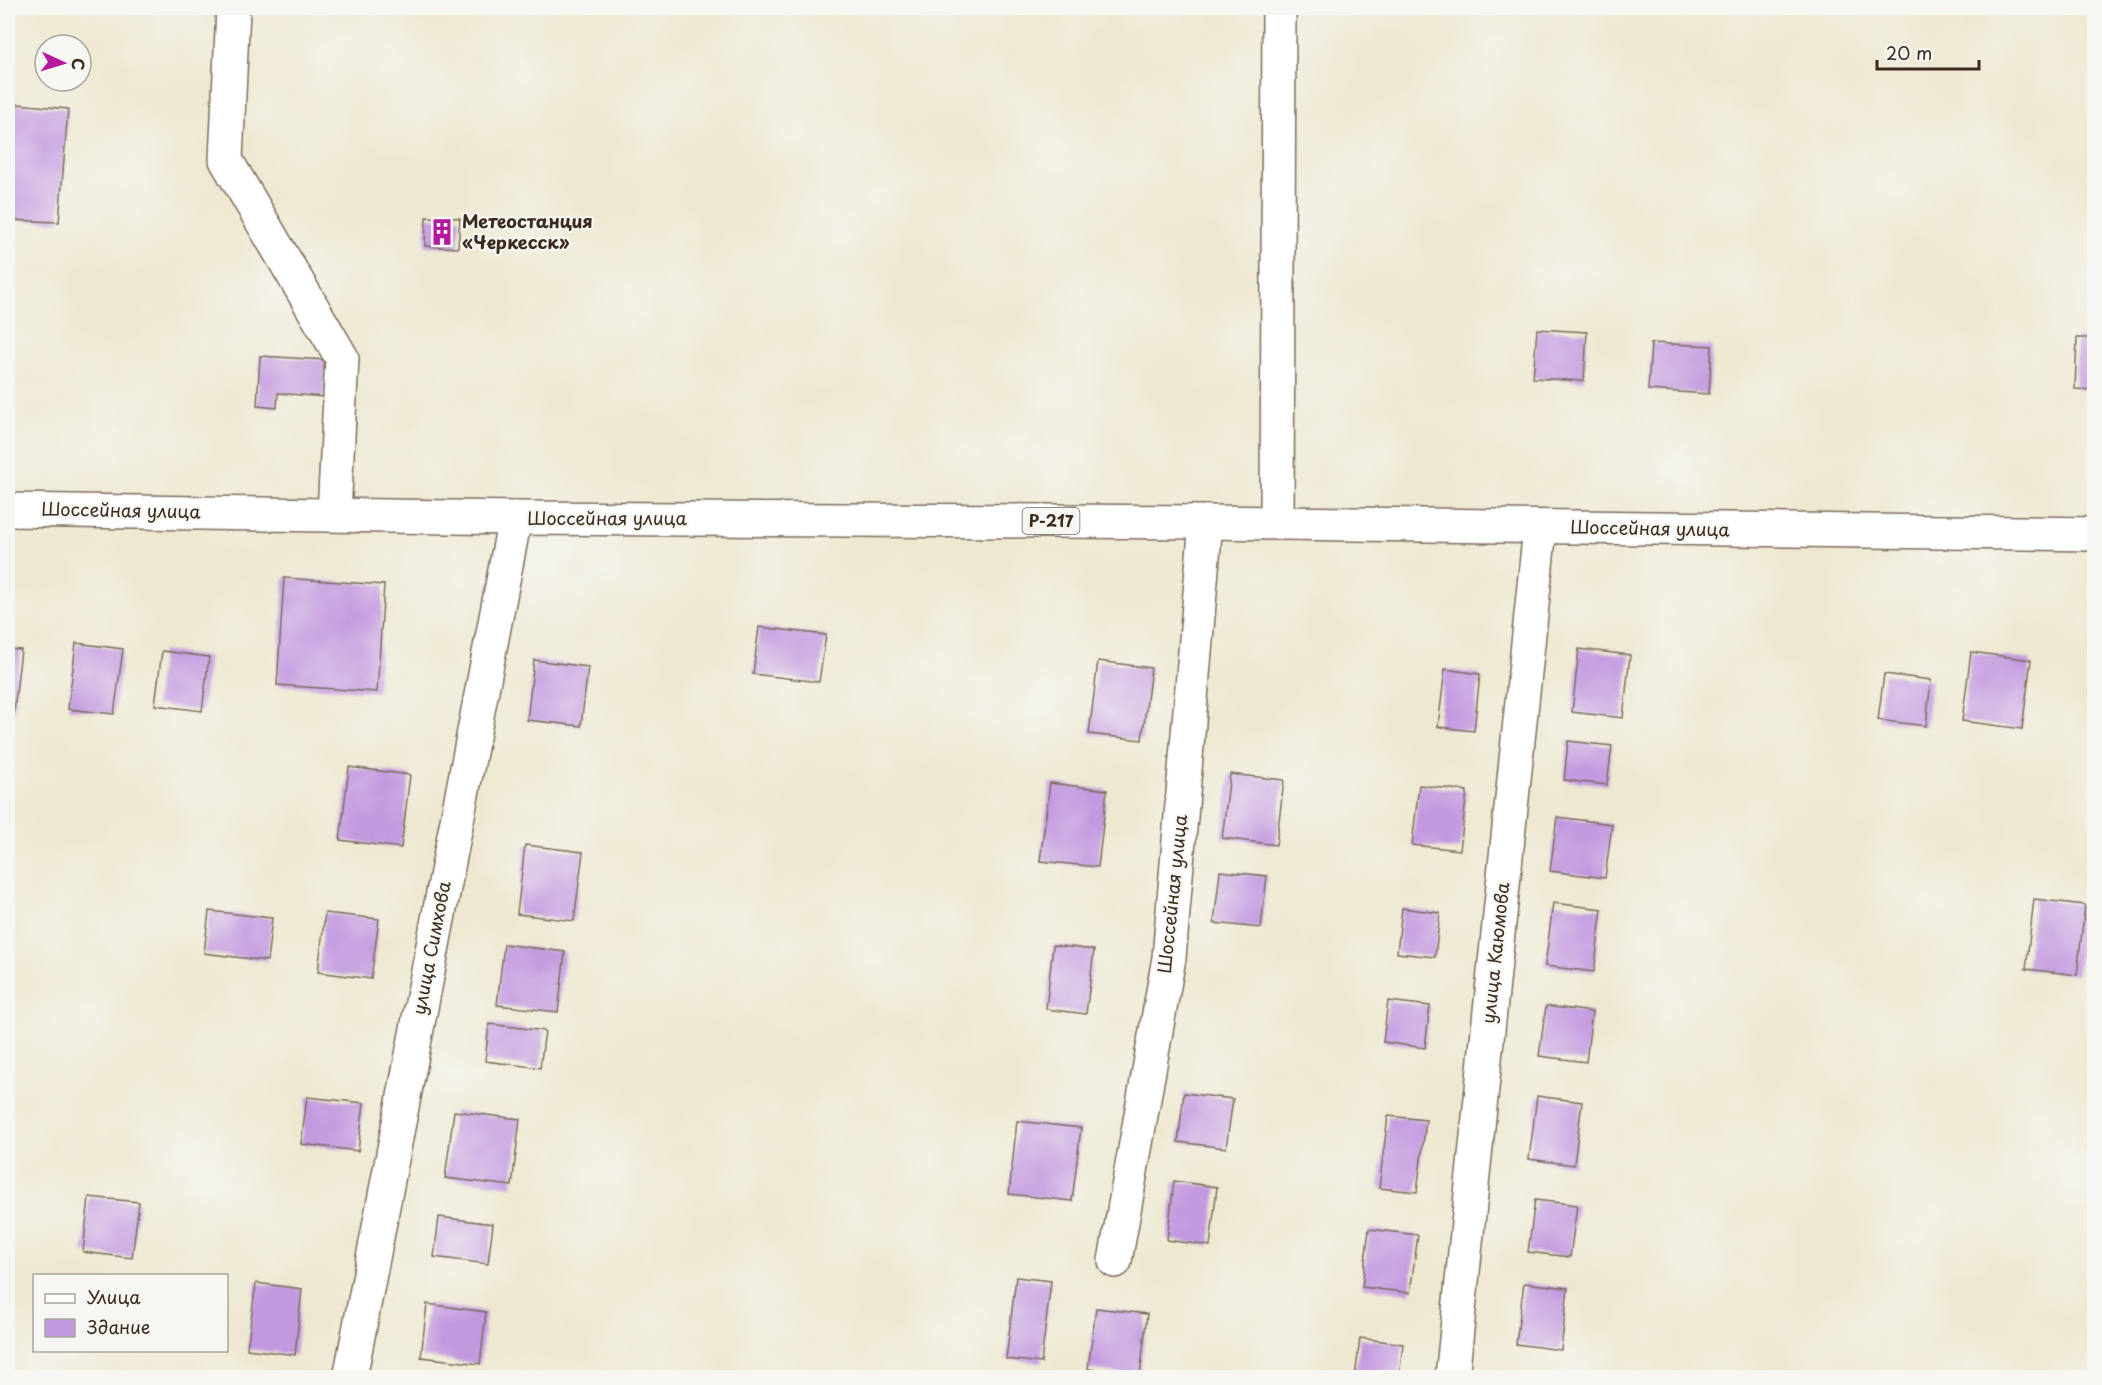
<svg xmlns="http://www.w3.org/2000/svg" width="2102" height="1385" viewBox="0 0 2102 1385" font-family="'Playpen Sans',sans-serif">
	<style>
		.building { fill: #c299df }
		.lines { fill: none; stroke-linecap: round; stroke-linejoin: round }
		.minor-casing { stroke: #7a6c5c; stroke-width: 36 }
		.highway-casing { stroke: #7a6c5c; stroke-width: 36 }
		.minor { stroke: #fff; stroke-width: 33 }
		.highway { stroke: #fff; stroke-width: 33 }
		.labels { text-anchor: middle; stroke-width: 4.5; stroke-linejoin: round; paint-order: stroke }
		.shield { fill: #f6f6f2; stroke: #73675e; stroke-width: 1.5 }
		.shield-label { font-size: 16px; font-weight: bold; fill: #3b2a1e }
		.poi-label { font-size: 18px; font-weight: bold; fill: #3b2a1e; stroke: #f6f6f2; text-anchor: start }
		.street-label { font-size: 18px; fill: #3b2a1e; stroke: #f6f6f2 }
	</style>
	<rect width="100%" height="100%" fill="#f6f6f2"/>
	<filter id="ink" filterUnits="userSpaceOnUse"><feTurbulence type="fractalNoise" baseFrequency=".0167" numOctaves="2"/><feDisplacementMap in="SourceGraphic" scale="12" xChannelSelector="R" yChannelSelector="G"/><feConvolveMatrix kernelMatrix="1 2 1 2 8 2 1 2 1" color-interpolation-filters="sRGB"/></filter>
	<filter id="wash" filterUnits="userSpaceOnUse"><feTurbulence type="fractalNoise" baseFrequency=".008" numOctaves="4" result="noise"/><feDisplacementMap in="SourceGraphic" scale="24" xChannelSelector="R" yChannelSelector="G"/><feGaussianBlur stdDeviation="1.35" result="paint"/><feColorMatrix in="noise" values="0 0 0 0 0 0 0 0 0 0 0 0 0 0 0 0 0 1.4 0 .05"/><feComposite in="paint" operator="in"/></filter>
	<g filter="url(#wash)">
		<rect width="100%" height="100%" fill="#eee8d0"/>
		<g id="blocks">
			<!-- building -->
			<g class="building">
				<path d="M8 103 68 109 59 222 8 220Z"/>
				<path d="M426 217 460 218 458 248 425 246Z"/>
				<path d="M1537 329 1587 332 1584 381 1533 378Z"/>
				<path d="M2077 338H2094V390L2075 389Z"/>
				<path d="M1651 343 1712 346 1709 394 1648 390Z"/>
				<path d="M260 356 327 360 324 397 278 393 277 408 257 406Z"/>
				<path d="M284 578 384 585 377 692 277 685Z"/>
				<path d="M759 627 826 635 819 682 753 674Z"/>
				<path d="M76 643 123 649 114 714 68 709Z"/>
				<path d="M8 649 21 650 14 711H8Z"/>
				<path d="M1579 649 1630 655 1623 718 1572 712Z"/>
				<path d="M162 651 209 657 202 711 155 705Z"/>
				<path d="M1971 652 2031 660 2022 729 1962 721Z"/>
				<path d="M534 660 588 667 581 726 527 720Z"/>
				<path d="M1098 661 1151 668 1142 740 1089 734Z"/>
				<path d="M1445 669 1480 674 1474 731 1438 727Z"/>
				<path d="M1884 674 1931 680 1926 726 1878 720Z"/>
				<path d="M1568 741 1612 746 1607 785 1564 780Z"/>
				<path d="M349 767 410 775 401 848 340 840Z"/>
				<path d="M1230 774 1284 780 1276 845 1222 838Z"/>
				<path d="M1050 783 1107 790 1098 867 1040 861Z"/>
				<path d="M1419 785 1467 791 1460 850 1412 845Z"/>
				<path d="M1557 817 1612 824 1605 878 1550 871Z"/>
				<path d="M525 845 583 852 574 921 517 914Z"/>
				<path d="M1220 871 1267 876 1261 928 1214 923Z"/>
				<path d="M2034 899 2085 905 2077 975 2026 969Z"/>
				<path d="M1553 903 1602 909 1594 972 1545 966Z"/>
				<path d="M1402 908 1440 913 1435 957 1397 953Z"/>
				<path d="M209 911 272 918 267 961 204 953Z"/>
				<path d="M325 913 379 919 371 979 318 972Z"/>
				<path d="M504 944 565 952 558 1012 497 1005Z"/>
				<path d="M1053 945 1094 950 1086 1014 1046 1009Z"/>
				<path d="M1388 1001 1430 1006 1425 1048 1383 1042Z"/>
				<path d="M1546 1006 1592 1012 1586 1062 1539 1056Z"/>
				<path d="M489 1024 545 1031 540 1068 485 1061Z"/>
				<path d="M1184 1093 1233 1099 1226 1148 1178 1142Z"/>
				<path d="M1537 1096 1582 1102 1574 1165 1529 1159Z"/>
				<path d="M307 1097 364 1103 358 1151 301 1144Z"/>
				<path d="M454 1111 520 1119 512 1186 445 1178Z"/>
				<path d="M1388 1116 1426 1120 1417 1192 1379 1188Z"/>
				<path d="M1017 1121 1081 1128 1072 1201 1009 1194Z"/>
				<path d="M1174 1181 1217 1187 1210 1246 1167 1240Z"/>
				<path d="M89 1197 139 1202 132 1258 83 1252Z"/>
				<path d="M1535 1200 1577 1205 1570 1257 1528 1252Z"/>
				<path d="M439 1217 493 1224 488 1264 434 1257Z"/>
				<path d="M1369 1229 1418 1235 1410 1293 1362 1287Z"/>
				<path d="M1016 1277 1051 1281 1041 1363 1006 1359Z"/>
				<path d="M256 1283 302 1289 295 1355 247 1349Z"/>
				<path d="M1524 1283 1568 1288 1561 1350 1516 1344Z"/>
				<path d="M427 1304 486 1312 480 1364 421 1357Z"/>
				<path d="M1096 1308 1147 1314 1140 1376 1088 1369Z"/>
				<path d="M1360 1338 1403 1344 1399 1378H1355Z"/>
			</g>
		</g>
	</g>
	<g filter="url(#ink)">
		<use href="#blocks" fill-opacity="0" stroke="#7a6c5c" stroke-width="1.5"/>
		<g class="lines">
			<defs>
				<g id="minor">
					<path d="M233 8 226 160 342 358 334 514"/>
					<path d="M1277 523 1279 8"/>
					<path d="M1115 1261 1169 958 1206 522"/>
					<path d="M350 1378 515 518"/>
					<path d="M1452 1378 1540 528"/>
				</g>
				<path id="highway" d="M8 510 515 518 1206 522 2094 534"/>
			</defs>
			<!-- minor casing -->
			<use href="#minor" class="minor-casing"/>
			<!-- highway casing -->
			<use href="#highway" class="highway-casing"/>
			<!-- minor -->
			<use href="#minor" class="minor"/>
			<!-- highway -->
			<use href="#highway" class="highway"/>
		</g>
	</g>
	<!-- icons -->
	<defs>
		<symbol id="building-bare" viewBox="-9 -9 18 18"><path d="M-4-6H4V6H1V3H-1V6H-4ZM-2.5-4.3h1.7v1.8h-1.7ZM.8-4.3h1.7v1.8H.8ZM-2.5-1h1.7V.8h-1.7ZM.8-1h1.7V.8H.8Z" fill="#b5179e" stroke="#f6f6f2" stroke-width="2.5" paint-order="stroke"/></symbol>
	</defs>
	<g fill-rule="evenodd">
		<use href="#building-bare" x="423" y="213" width="38" height="38"/>
	</g>
	<g class="labels">
		<!-- shield labels -->
		<rect class="shield" x="1022.5" y="508" width="57" height="26" rx="4.5"/>
		<g class="shield-label">
			<text x="1051" y="527">Р-217</text>
		</g>
		<!-- poi labels -->
		<g class="poi-label">
			<text x="462" y="228">Метеостанция<tspan x="462" dy="21">«Черкесск»</tspan></text>
		</g>
		<!-- street labels -->
		<g class="street-label">
			<text transform="translate(121 511) rotate(1)" y="6">Шоссейная улица</text>
			<text x="607" y="525">Шоссейная улица</text>
			<text transform="translate(1650 529) rotate(1)" y="6">Шоссейная улица</text>
			<text transform="translate(1173 894) rotate(-84)" y="6">Шоссейная улица</text>
			<text transform="translate(432 948) rotate(-79)" y="6">улица Симхова</text>
			<text transform="translate(1496 953) rotate(-84)" y="6">улица Каюмова</text>
		</g>
	</g>
	<!-- margin -->
	<rect width="2102" height="1385" fill="none" stroke="#f6f6f2" stroke-width="30"/>
	<!-- legend -->
	<rect x="33" y="1274" width="195" height="78" fill="#f6f6f2" stroke="#aba49d" stroke-width="1.5"/>
	<rect x="45" y="1294" width="30" height="9" fill="#ffffff" stroke="#aba49d" stroke-width="1.5"/>
	<text x="87" y="1304" font-size="18" fill="#3b2a1e">Улица</text>
	<rect x="45" y="1319" width="30" height="18" fill="#c299df" stroke="#aba49d" stroke-width="1.5"/>
	<text x="87" y="1334" font-size="18" fill="#3b2a1e">Здание</text>
	<!-- north arrow -->
	<g transform="translate(63 63) rotate(94)"><circle r="28" fill="#f6f6f2" stroke="#aba49d" stroke-width="1.5"/>
	<path d="M0-4.5L10 22L0 15L-10 22Z" fill="#b5179e"/>
	<text y="-9" font-size="16" font-weight="bold" text-anchor="middle" fill="#3b2a1e">С</text>
	</g>
	<!-- scale -->
	<path d="M1877 60v9h102v-9" fill="none" stroke="#3b2a1e" stroke-width="3"/>
	<text x="1886" y="60" font-size="18" fill="#3b2a1e" stroke="#f6f6f2" stroke-width="4.5" paint-order="stroke">20 m</text>
</svg>
